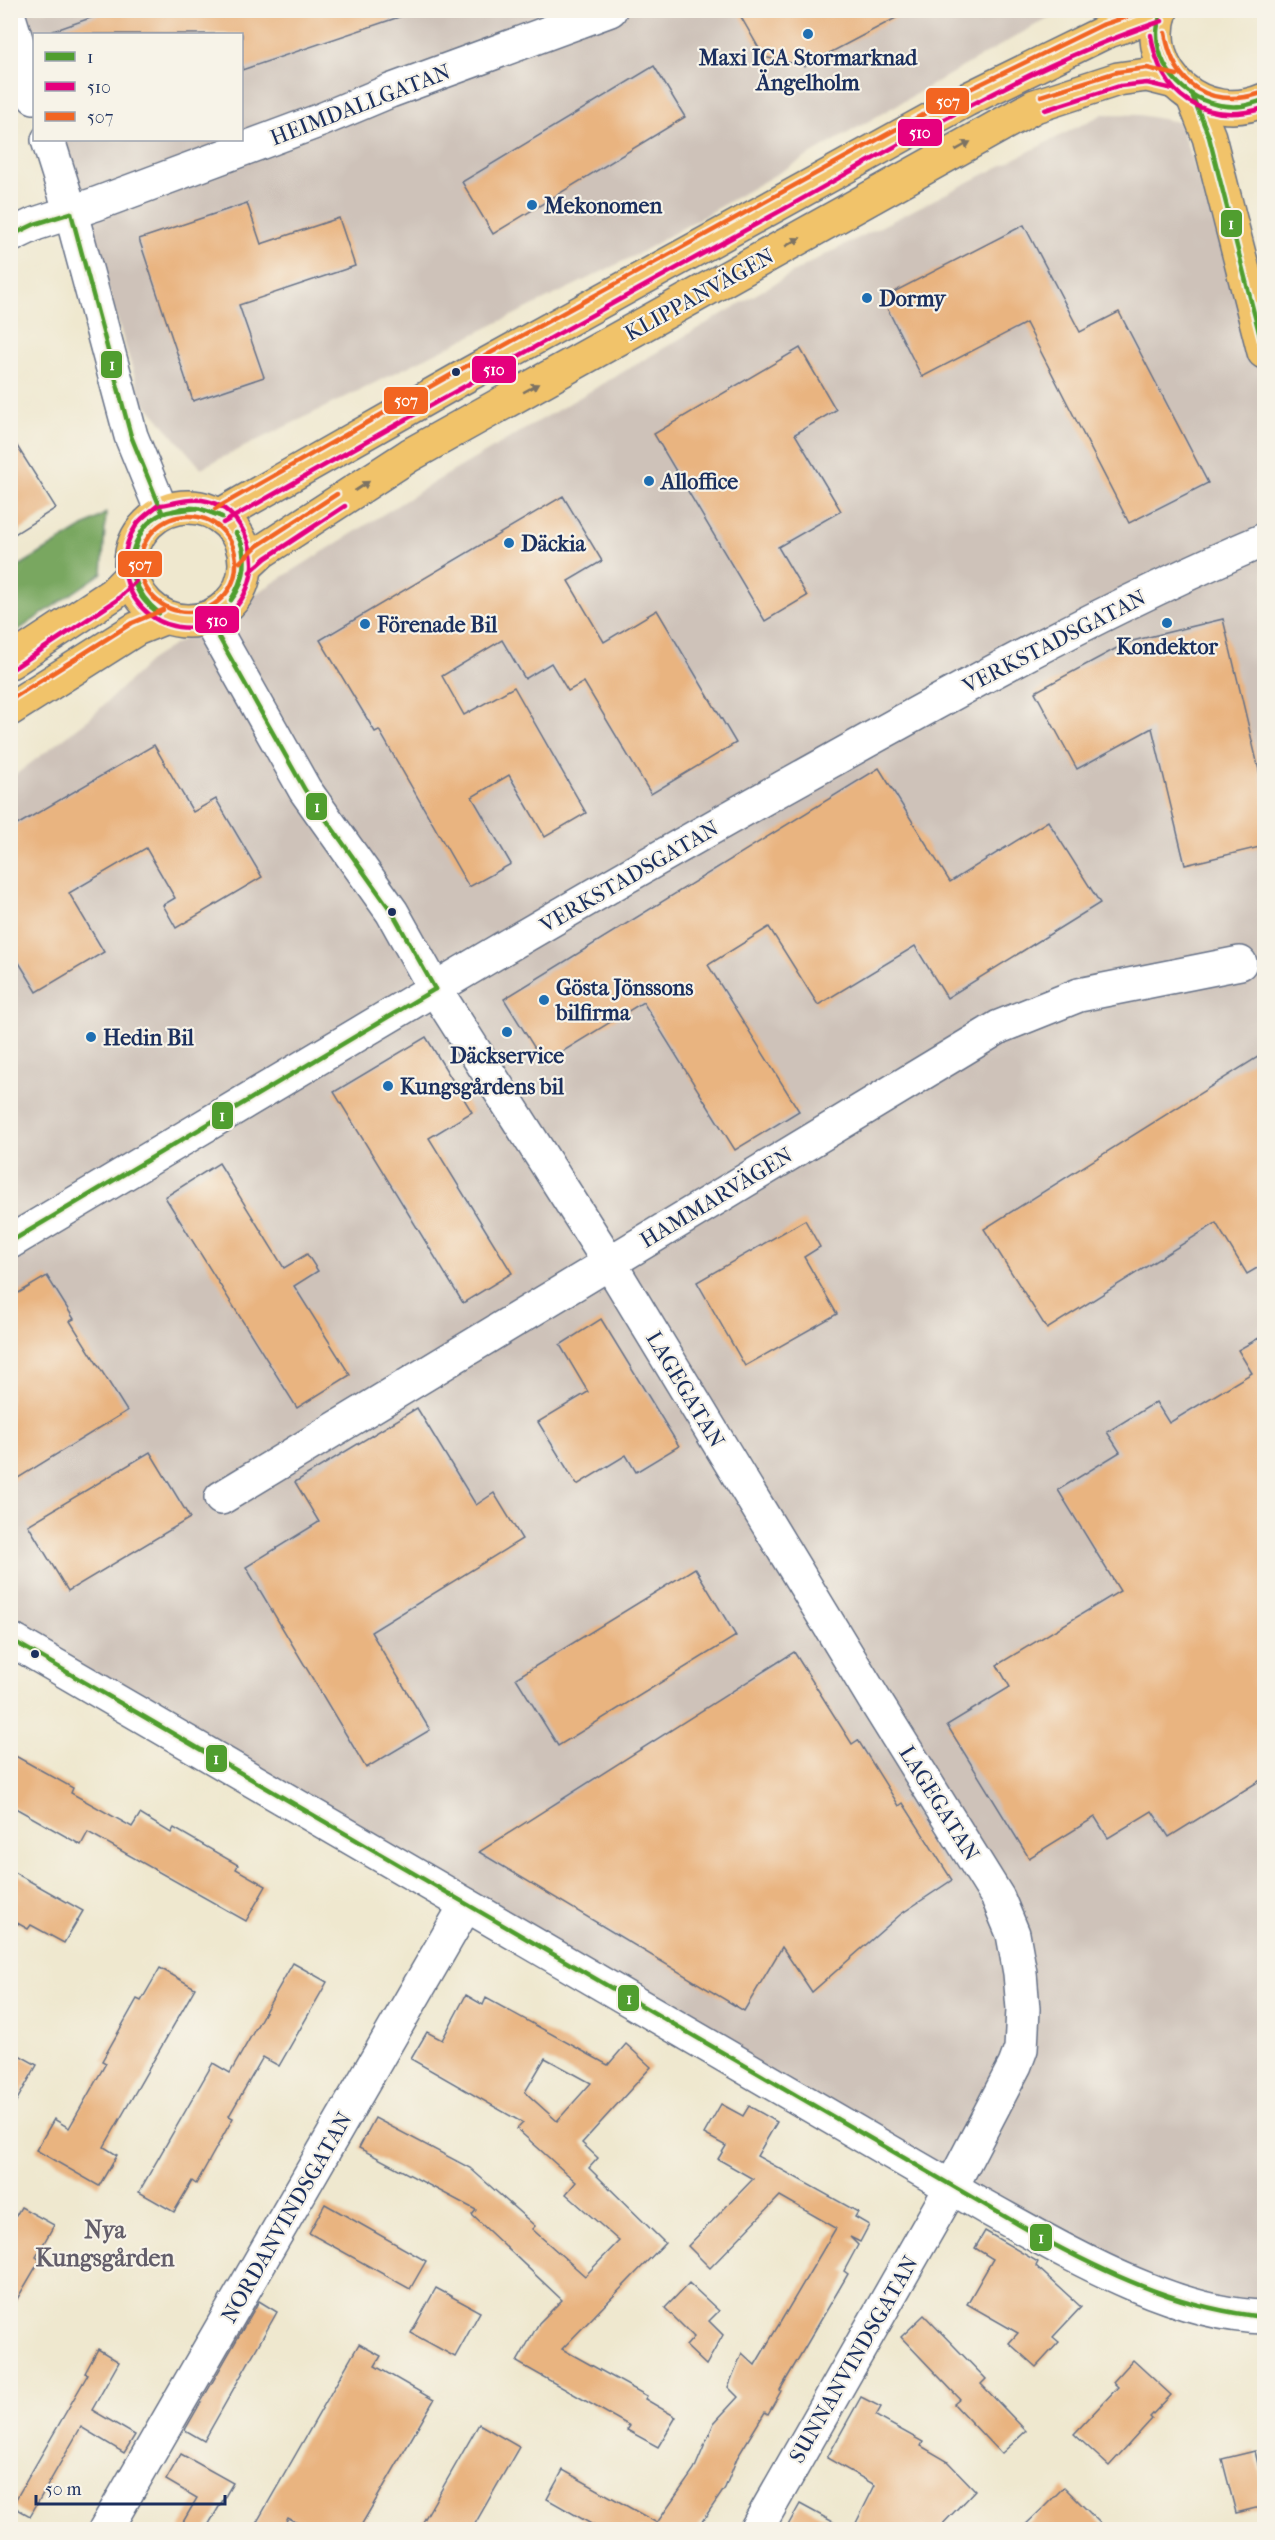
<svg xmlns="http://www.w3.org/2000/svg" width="1275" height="2540" viewBox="0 0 1275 2540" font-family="'IM FELL French Canon',serif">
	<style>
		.industrial { fill: #cec2b9 }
		.forest { fill: #79a761; stroke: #4a6b60; stroke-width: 1.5 }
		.building { fill: #e9b480; fill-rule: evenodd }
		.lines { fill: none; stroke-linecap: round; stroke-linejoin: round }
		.minor-casing { stroke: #657086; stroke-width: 36 }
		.major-casing { stroke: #657086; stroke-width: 36 }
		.minor { stroke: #fff; stroke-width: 33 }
		.major { stroke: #f1c36a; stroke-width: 33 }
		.bus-1-casing { stroke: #f7f3e8; stroke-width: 9 }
		.bus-2-casing { stroke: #f7f3e8; stroke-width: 9 }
		.bus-3-casing { stroke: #f7f3e8; stroke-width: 9 }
		.bus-1 { stroke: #509e2f; stroke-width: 4.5 }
		.bus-2 { stroke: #e5007d; stroke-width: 4.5 }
		.bus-3 { stroke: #f26522; stroke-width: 4.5 }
		.oneway { fill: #7b7263 }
		.poi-dot { fill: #1f6fb2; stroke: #f7f3e8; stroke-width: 2 }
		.bus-dot { fill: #1b2f5e; stroke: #f7f3e8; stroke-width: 2 }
		.labels { text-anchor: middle; stroke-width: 4.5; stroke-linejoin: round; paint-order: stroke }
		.poi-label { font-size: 22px; font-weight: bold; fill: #1b2f5e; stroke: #f7f3e8; text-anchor: start }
		.street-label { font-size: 22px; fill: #1b2f5e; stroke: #f7f3e8 }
		.neighbourhood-label { font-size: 24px; font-weight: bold; fill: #635e6a; stroke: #f7f3e8 }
		.line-badge { stroke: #f7f3e8; stroke-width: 2 }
		.badge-label { font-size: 16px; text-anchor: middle; font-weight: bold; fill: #fff }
	</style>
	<rect width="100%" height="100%" fill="#f7f3e8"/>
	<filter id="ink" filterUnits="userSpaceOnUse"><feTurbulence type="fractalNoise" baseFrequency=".0167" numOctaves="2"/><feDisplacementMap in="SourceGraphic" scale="12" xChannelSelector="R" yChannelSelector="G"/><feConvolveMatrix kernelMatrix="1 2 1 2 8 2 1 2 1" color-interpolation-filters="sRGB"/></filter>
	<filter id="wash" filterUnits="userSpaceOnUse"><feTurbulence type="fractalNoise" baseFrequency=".008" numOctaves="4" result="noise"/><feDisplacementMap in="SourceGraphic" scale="24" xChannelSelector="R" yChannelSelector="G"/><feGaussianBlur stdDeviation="1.35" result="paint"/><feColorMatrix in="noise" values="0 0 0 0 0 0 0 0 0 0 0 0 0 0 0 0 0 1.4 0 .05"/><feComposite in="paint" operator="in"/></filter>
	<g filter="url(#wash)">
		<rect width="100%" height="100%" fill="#efe8cf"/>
		<!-- industrial -->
		<g class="industrial">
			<path d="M22 11H1060L636 255 201 468 142 400 62 140H242V34H34V51Z"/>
			<path d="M1103 114 1139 115 1179 122 1264 368V2313L1121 2273 11 1635V778L89 719 153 658 438 480 815 260Z"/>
		</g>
		<!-- forest -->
		<path class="forest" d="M106 513 102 573 11 635V571Z"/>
		<g id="blocks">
			<!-- building -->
			<g class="building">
				<path d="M113 10H407L408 14 242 70V34H53V31Z"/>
				<path d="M737 10H911L805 66 764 57Z"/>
				<path d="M654 66 685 117 493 234 462 182Z"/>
				<path d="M247 203 261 244 339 218 355 266 239 305 264 377 193 401 139 239Z"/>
				<path d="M1024 225 1080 332 1119 312 1208 483 1129 523 1026 323 922 377 882 298Z"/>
				<path d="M800 348 836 410 795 434 841 511 778 547 807 596 765 621 654 434Z"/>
				<path d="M10 435 56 508 10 537Z"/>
				<path d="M563 496 602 561 568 581 604 642 657 610 736 743 651 794 584 682 568 691 551 663 525 679 502 640 442 676 464 715 514 687 586 813 545 837 509 775 472 797 511 864 469 887 379 730 375 732 320 640Z"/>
				<path d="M1223 619 1264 791V846L1185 865 1152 728 1077 769 1035 692 1128 642Z"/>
				<path d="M154 745 193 812 216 799 262 877 176 928 163 905 175 898 146 848 69 893 104 952 37 992 10 948V829Z"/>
				<path d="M879 768 950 882 1048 821 1100 903 947 998 915 946 818 1005 769 927 708 965 799 1111 735 1150 643 1002 544 1063 504 999Z"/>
				<path d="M426 1037 472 1112 429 1138 512 1273 463 1303 334 1092Z"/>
				<path d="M1264 1053V1264L1247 1274 1216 1223 1047 1329 984 1229Z"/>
				<path d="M219 1163 284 1268 307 1254 318 1271 294 1286 350 1375 297 1408 165 1197Z"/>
				<path d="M805 1220 820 1247 804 1257 837 1314 745 1366 697 1282Z"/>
				<path d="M47 1276 74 1319 70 1321 127 1411 10 1483V1298Z"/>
				<path d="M601 1319 679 1446 636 1472 626 1455 577 1485 538 1422 588 1392 560 1345Z"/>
				<path d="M1264 1335V1778L1169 1837 1152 1811 1108 1838 1095 1817 1029 1858 947 1725 1010 1687 997 1665 1120 1591 1058 1490 1120 1452 1107 1432 1156 1402 1169 1423 1252 1373 1238 1350Z"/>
				<path d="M417 1408 476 1505 494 1493 522 1539 371 1632 430 1730 366 1768 246 1567 319 1522 295 1482Z"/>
				<path d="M150 1452 190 1518 68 1591 28 1525Z"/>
				<path d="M695 1568 736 1636 558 1746 516 1678Z"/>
				<path d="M794 1652 852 1744 858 1740 899 1806 903 1803 952 1880 901 1914 812 1992 782 1947 744 2011 479 1852Z"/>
				<path d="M10 1753 73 1788 71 1793 132 1827 140 1814 171 1833 174 1828 238 1865 236 1869 266 1886 246 1921 88 1832 81 1845 10 1805Z"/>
				<path d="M10 1870 83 1911 64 1943 31 1925 28 1929 10 1919Z"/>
				<path d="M293 1963 327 1982 279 2066 263 2057 229 2116 233 2118 196 2184 192 2181 174 2212 139 2192 213 2063 230 2073Z"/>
				<path d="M160 1968 195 1988 104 2147 117 2155 99 2186 36 2150 54 2119 69 2128 106 2063 102 2061 137 1999 141 2001Z"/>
				<path d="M466 1995 483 2005 486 1998 608 2065 626 2044 651 2067 582 2143 598 2158 589 2168 665 2243 562 2349 647 2396 645 2399 676 2417 658 2447 627 2430 630 2426 517 2362 539 2323 562 2300 472 2215 476 2210 359 2148 375 2118 470 2168 535 2226 532 2229 585 2276 619 2241 566 2194 576 2182 517 2129 523 2123 411 2059 427 2032 442 2040ZM545 2058 591 2083 557 2121 525 2092Z"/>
				<path d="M10 2050 37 2065 10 2112Z"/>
				<path d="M721 2104 743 2116 749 2106 777 2122 757 2156 858 2212 855 2217 869 2225 860 2242 850 2237 858 2245 844 2271 848 2274 780 2390 781 2391 768 2414 765 2412 737 2458 725 2488 697 2529H600L547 2499 563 2470 657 2523 694 2470 714 2423 738 2397 728 2387 742 2353 755 2365 836 2228 780 2196 710 2268 688 2246 753 2179 718 2159 726 2146 704 2134Z"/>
				<path d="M325 2204 426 2261 410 2289 309 2233Z"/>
				<path d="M21 2207 54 2225 36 2257 40 2260 10 2311V2226Z"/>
				<path d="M985 2231 1038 2262 1036 2266 1081 2307 1053 2337 1059 2342 1036 2367 1009 2343 1018 2333 967 2304 993 2259 975 2248Z"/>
				<path d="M689 2283 719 2311 709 2321 723 2335 706 2365 686 2346 694 2337 665 2308Z"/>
				<path d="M436 2288 480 2312 455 2357 411 2333Z"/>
				<path d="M259 2301 277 2312 204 2441 185 2430Z"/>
				<path d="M924 2315 986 2379 981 2384 1026 2431 1001 2454 954 2404 960 2399 901 2337Z"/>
				<path d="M359 2344 381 2356 375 2366 434 2400 359 2529H309L288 2518 282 2529H253Z"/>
				<path d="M98 2349 119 2362 92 2410 135 2435 124 2453 81 2427 30 2516 12 2506 88 2374 85 2373Z"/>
				<path d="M1133 2360 1171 2395 1150 2417 1152 2419 1109 2466 1074 2434 1118 2387 1113 2382Z"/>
				<path d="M861 2397 881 2407 876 2416 923 2442 921 2446 947 2461 975 2490 938 2529H853L875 2485 827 2458Z"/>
				<path d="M479 2424 519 2447 472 2529H419Z"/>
				<path d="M1255 2451 1264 2490V2506L1236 2513 1222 2459Z"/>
				<path d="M181 2454 233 2483 206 2529H179L197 2498 166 2480Z"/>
				<path d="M1064 2487 1106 2529H1021L1043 2508Z"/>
				<path d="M800 2504 846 2529H786Z"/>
			</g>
		</g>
	</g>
	<g filter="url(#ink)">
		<use href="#blocks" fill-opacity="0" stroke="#657086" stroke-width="1.5"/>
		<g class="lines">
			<defs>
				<g id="minor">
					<path d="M10 20 34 97"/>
					<path d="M48 140 71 213 131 436 162 512"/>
					<path d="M10 236 35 224 96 204 321 120 390 91 610 10"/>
					<path d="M208 618 305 790 392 912 435 989 609 1262 874 1699 998 1898 1013 1934 1020 1973 1023 2009 1021 2049 1015 2065 951 2188 756 2530"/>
					<path d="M10 1242C273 1086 534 926 802 777 953 693 1104 608 1264 540"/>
					<path d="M221 1498 999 1027 1079 995 1240 963"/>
					<path d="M10 1639 985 2207C1065 2251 1171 2315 1264 2317"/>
					<path d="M105 2530 466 1905"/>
				</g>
				<g id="major">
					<path d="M1161 10C1140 74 1205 126 1264 100"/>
					<path d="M1193 97 1209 137 1264 352"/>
					<circle cx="188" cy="564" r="57"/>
					<path d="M219 516 460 379 966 100 1105 32 1160 14"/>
					<path d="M245 567 261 552 410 455 1035 106 1118 79 1147 75 1175 82"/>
					<path d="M10 662 113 594 131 576"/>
					<path d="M10 709 136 629 166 617"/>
				</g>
			</defs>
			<!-- minor casing -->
			<use href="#minor" class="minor-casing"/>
			<!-- major casing -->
			<use href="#major" class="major-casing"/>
			<!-- minor -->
			<use href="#minor" class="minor"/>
			<!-- major -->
			<use href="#major" class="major"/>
			<defs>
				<g id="bus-1">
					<path d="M1161 10C1160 18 1157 26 1157 33 1157 77 1199 111 1242 106 1249 105 1257 102 1264 100"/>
					<path d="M1193 97 1209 137 1264 352"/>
					<path d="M71 213 131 436 162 512"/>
					<path d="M10 236 35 224 71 213"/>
					<path d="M173 511C191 504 205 509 222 517"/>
					<path d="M173 511 198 508 222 517"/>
					<path d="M139 537C127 567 134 593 159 613"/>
					<path d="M139 537C123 563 133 597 159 613"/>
					<path d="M139 537C145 523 157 513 173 511"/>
					<path d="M231 600C243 581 250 554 236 533"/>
					<path d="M231 600C246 582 250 553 236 533"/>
					<path d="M208 618 305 790 392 912 435 989"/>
					<path d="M10 1242 435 989"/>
					<path d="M10 1639 1049 2242C1118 2279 1186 2309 1264 2317"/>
				</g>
				<g id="bus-2">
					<path d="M1151 35C1160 96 1204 126 1264 108"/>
					<path d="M1045 110 1120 86 1147 83 1173 89"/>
					<path d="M157 506C150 512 142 517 137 524 96 585 162 655 224 617 238 608 247 593 251 576 257 544 236 505 202 500 187 498 175 503 161 505"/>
					<path d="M223 523C409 417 596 312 784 209 906 141 1029 65 1162 21"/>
					<path d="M250 572 266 558 345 506"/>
					<path d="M14 668 117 600 136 581"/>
				</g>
				<g id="bus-3">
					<path d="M1165 33C1174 86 1210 109 1262 93"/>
					<path d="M1041 96 1117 72 1147 68 1177 75"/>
					<path d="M215 509 456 372 962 93 1102 25 1147 10"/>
					<circle cx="188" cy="564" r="48"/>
					<path d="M240 562 257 546 337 494"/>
					<path d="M10 700 132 623 163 610"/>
				</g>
			</defs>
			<!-- bus-1 casing -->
			<use href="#bus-1" class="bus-1-casing"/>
			<!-- bus-2 casing -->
			<use href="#bus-2" class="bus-2-casing"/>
			<!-- bus-3 casing -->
			<use href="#bus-3" class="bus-3-casing"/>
			<!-- bus-1 -->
			<use href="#bus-1" class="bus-1"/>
			<!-- bus-2 -->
			<use href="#bus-2" class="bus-2"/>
			<!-- bus-3 -->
			<use href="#bus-3" class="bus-3"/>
		</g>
		<!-- one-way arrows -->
		<defs><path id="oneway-solid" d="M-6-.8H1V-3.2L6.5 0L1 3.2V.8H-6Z" transform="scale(1.5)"/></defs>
		<g class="oneway">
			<use href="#oneway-solid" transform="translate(963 146) rotate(-29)"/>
			<use href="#oneway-solid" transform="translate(793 242) rotate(-29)"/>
			<use href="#oneway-solid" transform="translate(531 388) rotate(-29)"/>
			<use href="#oneway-solid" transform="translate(362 486) rotate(-33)"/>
		</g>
	</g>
	<!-- markers -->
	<g class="poi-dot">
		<circle cx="808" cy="34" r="6"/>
		<circle cx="532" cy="205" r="6"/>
		<circle cx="867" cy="298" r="6"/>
		<circle cx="649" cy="481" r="6"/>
		<circle cx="509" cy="543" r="6"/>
		<circle cx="1167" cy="623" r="6"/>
		<circle cx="365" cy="624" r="6"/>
		<circle cx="544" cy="1000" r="6"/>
		<circle cx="507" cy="1032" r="6"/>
		<circle cx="91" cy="1037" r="6"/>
		<circle cx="388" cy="1086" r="6"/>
	</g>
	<g class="bus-dot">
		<circle cx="456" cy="372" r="5"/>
		<circle cx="392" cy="912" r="5"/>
		<circle cx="35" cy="1654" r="5"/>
	</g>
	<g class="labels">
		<!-- poi labels -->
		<g class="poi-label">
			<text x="808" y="65" text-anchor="middle">Maxi ICA Stormarknad<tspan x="808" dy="25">Ängelholm</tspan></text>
			<text x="544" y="213">Mekonomen</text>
			<text x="879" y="306">Dormy</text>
			<text x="661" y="489">Alloffice</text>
			<text x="521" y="551">Däckia</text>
			<text x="377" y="632">Förenade Bil</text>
			<text x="1167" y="654" text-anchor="middle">Kondektor</text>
			<text x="556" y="995">Gösta Jönssons<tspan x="556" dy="25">bilfirma</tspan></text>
			<text x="103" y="1045">Hedin Bil</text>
			<text x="507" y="1063" text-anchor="middle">Däckservice</text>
			<text x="400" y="1094">Kungsgårdens bil</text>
		</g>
		<!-- street labels -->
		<g class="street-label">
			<text transform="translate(360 104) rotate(-21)" y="8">HEIMDALLGATAN</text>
			<text transform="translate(699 294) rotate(-29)" y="8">KLIPPANVÄGEN</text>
			<text transform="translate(1054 641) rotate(-27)" y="8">VERKSTADSGATAN</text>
			<text transform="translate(629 876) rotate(-30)" y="8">VERKSTADSGATAN</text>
			<text transform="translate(716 1197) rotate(-31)" y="8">HAMMARVÄGEN</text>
			<text transform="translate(686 1389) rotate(59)" y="8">LAGEGATAN</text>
			<text transform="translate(940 1803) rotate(58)" y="8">LAGEGATAN</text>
			<text transform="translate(286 2217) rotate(-60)" y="8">NORDANVINDSGATAN</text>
			<text transform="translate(853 2359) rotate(-60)" y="8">SUNNANVINDSGATAN</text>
		</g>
		<!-- neighbourhood labels -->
		<g class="neighbourhood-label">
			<text x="105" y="2238">Nya<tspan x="105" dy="28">Kungsgården</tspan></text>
		</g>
	</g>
	<g class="line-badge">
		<rect x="925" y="87" width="45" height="28" rx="6" fill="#f26522"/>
		<rect x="897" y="118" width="46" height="29" rx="6" fill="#e5007d"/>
		<rect x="1220" y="209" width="23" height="29" rx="6" fill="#509e2f"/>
		<rect x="100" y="350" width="23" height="29" rx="6" fill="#509e2f"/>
		<rect x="471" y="355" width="46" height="29" rx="6" fill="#e5007d"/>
		<rect x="383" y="386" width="46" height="29" rx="6" fill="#f26522"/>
		<rect x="117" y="550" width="46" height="28" rx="6" fill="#f26522"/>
		<rect x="194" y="605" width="46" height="29" rx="6" fill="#e5007d"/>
		<rect x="305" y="792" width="23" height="29" rx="6" fill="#509e2f"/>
		<rect x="211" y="1101" width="23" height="29" rx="6" fill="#509e2f"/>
		<rect x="205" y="1744" width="23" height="29" rx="6" fill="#509e2f"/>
		<rect x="617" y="1984" width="23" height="28" rx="6" fill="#509e2f"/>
		<rect x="1029" y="2223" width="24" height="29" rx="6" fill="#509e2f"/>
	</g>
	<g class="badge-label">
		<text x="948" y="107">507</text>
		<text x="920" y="138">510</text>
		<text x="1231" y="229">1</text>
		<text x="112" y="370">1</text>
		<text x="494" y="375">510</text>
		<text x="406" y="406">507</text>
		<text x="140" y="570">507</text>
		<text x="217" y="626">510</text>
		<text x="317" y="812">1</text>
		<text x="222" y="1121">1</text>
		<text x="216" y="1764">1</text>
		<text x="629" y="2004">1</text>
		<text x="1041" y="2243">1</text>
	</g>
	<!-- margin -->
	<rect width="1275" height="2540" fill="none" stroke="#f7f3e8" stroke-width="36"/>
	<!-- legend -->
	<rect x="33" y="33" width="210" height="108" fill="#f7f3e8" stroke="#9fa5b1" stroke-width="1.5"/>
	<rect x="45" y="52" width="30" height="9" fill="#509e2f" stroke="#9fa5b1" stroke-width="1.5"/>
	<text x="87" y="63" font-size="18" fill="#1b2f5e">1</text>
	<rect x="45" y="82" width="30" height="9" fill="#e5007d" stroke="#9fa5b1" stroke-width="1.5"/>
	<text x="87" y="93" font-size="18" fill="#1b2f5e">510</text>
	<rect x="45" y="112" width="30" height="9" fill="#f26522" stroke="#9fa5b1" stroke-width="1.5"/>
	<text x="87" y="123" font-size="18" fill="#1b2f5e">507</text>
	<!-- scale -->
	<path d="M36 2495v9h189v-9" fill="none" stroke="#1b2f5e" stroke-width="3"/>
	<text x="45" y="2495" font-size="18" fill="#1b2f5e" stroke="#f7f3e8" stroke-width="4.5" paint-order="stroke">50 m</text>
</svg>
